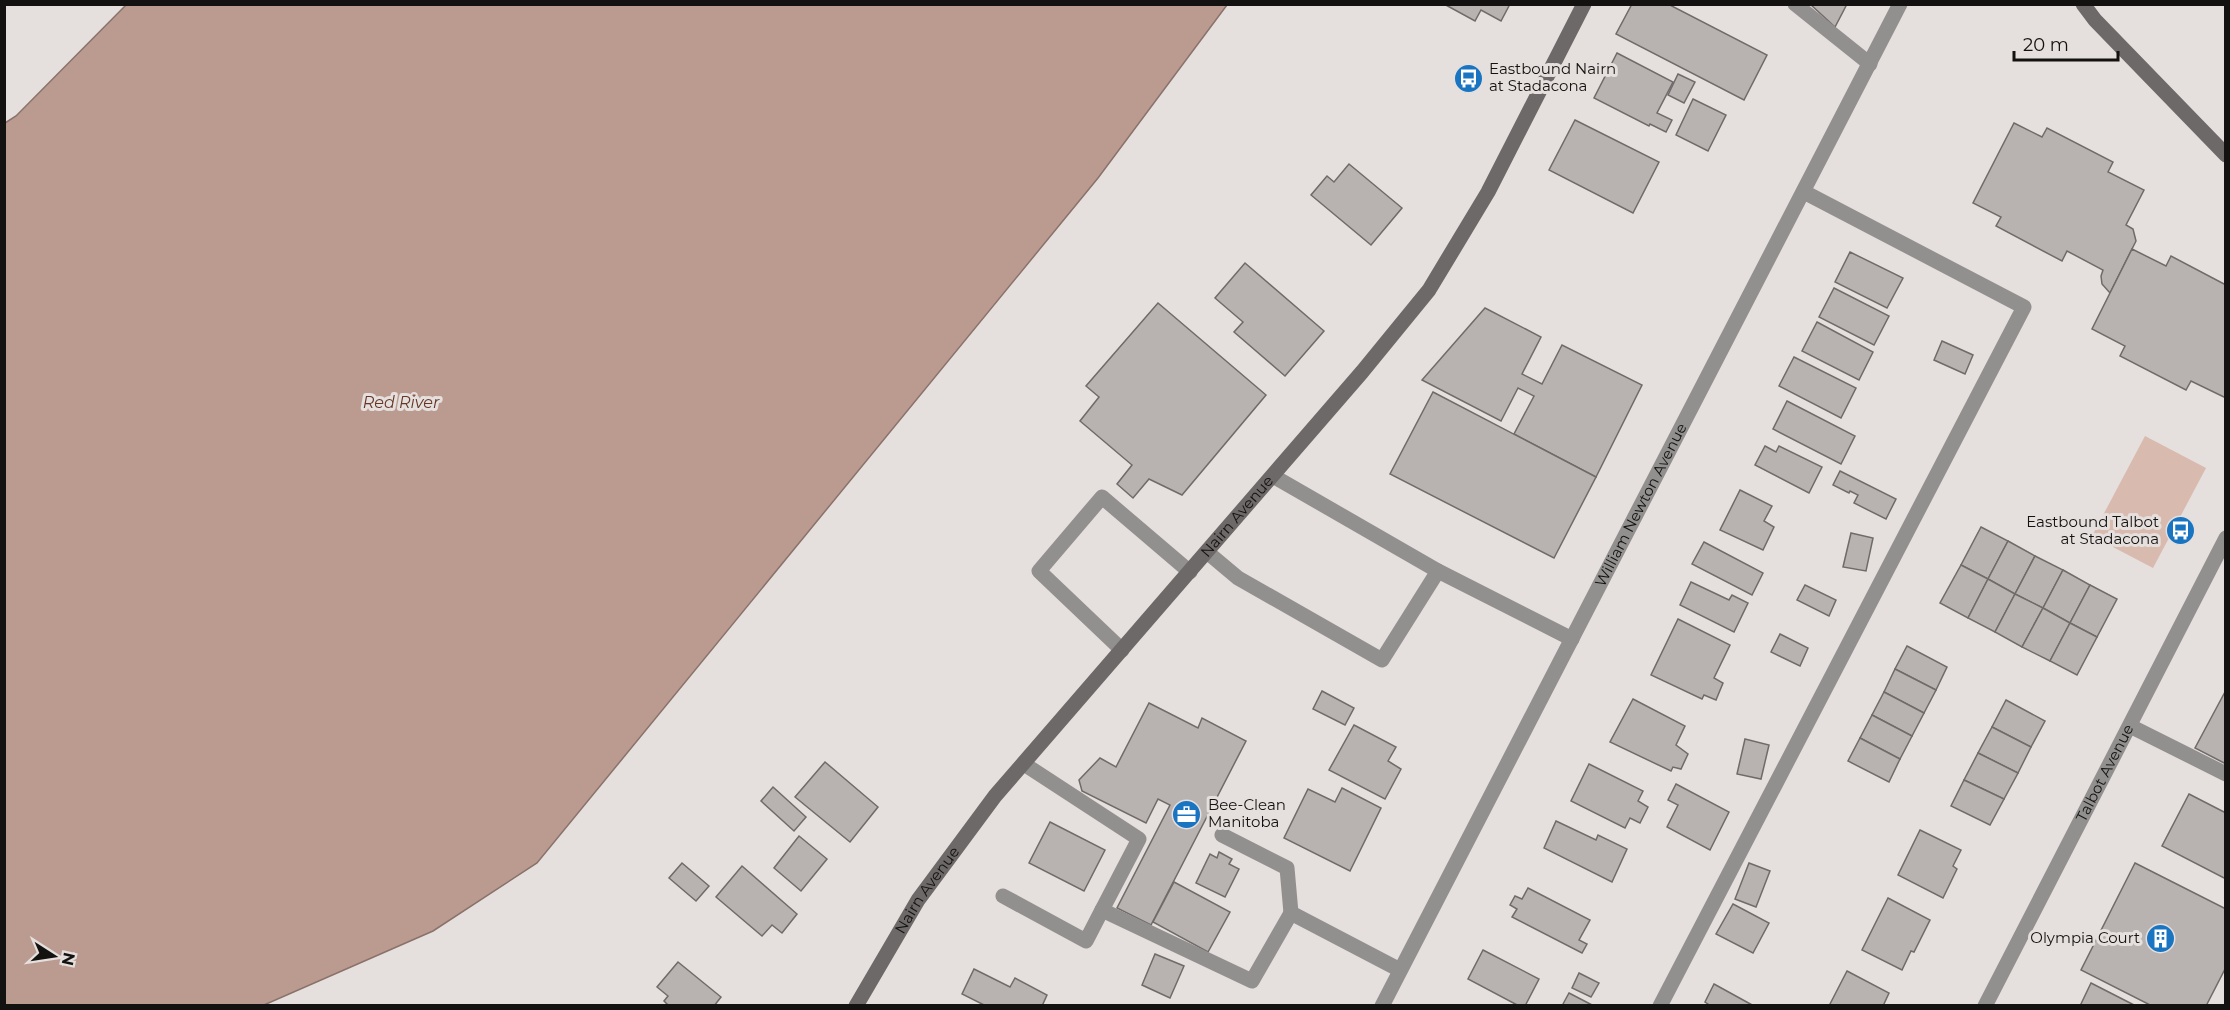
<svg xmlns="http://www.w3.org/2000/svg" width="2230" height="1010" viewBox="0 0 2230 1010" font-family="Montserrat,sans-serif">
	<style>
		.green { fill: #d9baaf }
		.water { fill: #bb9b90; stroke: #89726a; stroke-width: 1.5 }
		.building { fill: #b8b3b1; stroke: #706b6a; stroke-width: 1.5 }
		.lines { fill: none; stroke-linecap: round; stroke-linejoin: round }
		.service { stroke: #92908f; stroke-width: 15 }
		.minor { stroke: #92908f; stroke-width: 15 }
		.tertiary { stroke: #92908f; stroke-width: 15 }
		.secondary { stroke: #6d6968; stroke-width: 15 }
		.labels { text-anchor: middle; stroke-width: 6; stroke-linejoin: round; paint-order: stroke }
		.poi-label { font-size: 15px; fill: #141211; stroke: #e5dfdd; text-anchor: start }
		.street-label { font-size: 15px; fill: #141211; stroke: #e5dfdd }
		.water-label { font-size: 16px; font-style: italic; fill: #653626; stroke: #e5dfdd }
	</style>
	<rect width="100%" height="100%" fill="#e5dfdd"/>
	<!-- green -->
	<path class="green" d="M2145 436 2206 468 2153 568 2092 536Z"/>
	<!-- water -->
	<path class="water" d="M126 5V4L1227 5 1098 178 537 863 433 931 264 1005H5V123L16 116Z"/>
	<!-- building -->
	<g class="building">
		<path d="M1444 4H1510L1501 21 1481 10 1475 21Z"/>
		<path d="M1632 4H1668L1767 55 1744 100 1616 34Z"/>
		<path d="M1810 4H1847L1835 27Z"/>
		<path d="M1617 53 1673 82 1657 113 1672 120 1666 132 1650 124 1649 126 1594 98Z"/>
		<path d="M1678 74 1695 82 1684 103 1668 95Z"/>
		<path d="M1693 99 1726 115 1708 151 1676 135Z"/>
		<path d="M1575 120 1659 162 1633 213 1549 170Z"/>
		<path d="M2014 123 2042 137 2047 128 2113 162 2108 172 2144 190 2126 225 2133 229 2136 241 2110 293 2102 284 2101 276 2103 270 2067 251 2062 261 1996 226 2001 217 1973 203Z"/>
		<path d="M1349 164 1402 208 1371 245 1311 195 1327 176 1334 182Z"/>
		<path d="M2132 249 2166 266 2171 256 2226 285V398L2191 381 2186 390 2120 356 2125 346 2092 329Z"/>
		<path d="M1850 252 1903 278 1887 308 1835 282Z"/>
		<path d="M1245 263 1324 331 1285 376 1234 332 1243 322 1215 298Z"/>
		<path d="M1834 288 1889 316 1874 345 1819 317Z"/>
		<path d="M1158 303 1266 395 1182 495 1149 479 1133 498 1117 484 1132 465 1080 421 1099 397 1086 386Z"/>
		<path d="M1485 308 1541 337 1522 374 1542 384 1562 345 1642 385 1596 477 1514 434 1534 396 1518 388 1501 421 1422 380Z"/>
		<path d="M1817 322 1873 352 1859 380 1802 351Z"/>
		<path d="M1942 341 1973 355 1965 374 1934 360Z"/>
		<path d="M1794 357 1856 388 1841 418 1779 386Z"/>
		<path d="M1433 392 1596 477 1554 558 1390 474Z"/>
		<path d="M1787 401 1855 436 1841 464 1773 429Z"/>
		<path d="M1765 446 1776 452 1779 446 1822 467 1809 493 1755 465Z"/>
		<path d="M1840 471 1896 499 1886 519 1854 503 1858 495 1850 491 1849 493 1833 485Z"/>
		<path d="M1740 490 1772 506 1764 521 1774 527 1763 550 1720 530Z"/>
		<path d="M1981 527 2008 541 1988 579 1961 565Z"/>
		<path d="M1851 533 1873 538 1866 571 1843 567Z"/>
		<path d="M2008 541 2035 556 2015 594 1988 579Z"/>
		<path d="M1704 542 1763 573 1752 595 1692 564Z"/>
		<path d="M2035 556 2063 570 2043 608 2015 594Z"/>
		<path d="M1961 565 1988 579 1968 618 1940 603Z"/>
		<path d="M2063 570 2090 585 2070 623 2043 608Z"/>
		<path d="M1988 579 2015 594 1995 632 1968 618Z"/>
		<path d="M1691 582 1729 600 1732 595 1748 603 1734 632 1680 605Z"/>
		<path d="M1805 585 1836 600 1829 616 1797 600Z"/>
		<path d="M2090 585 2117 599 2097 637 2070 623Z"/>
		<path d="M2015 594 2043 608 2022 647 1995 632Z"/>
		<path d="M2043 608 2070 623 2050 661 2022 647Z"/>
		<path d="M1678 619 1730 645 1714 678 1723 683 1716 700 1704 695 1702 699 1651 675Z"/>
		<path d="M2070 623 2097 637 2077 675 2050 661Z"/>
		<path d="M1780 634 1808 648 1800 666 1771 652Z"/>
		<path d="M1907 646 1947 667 1936 690 1895 669Z"/>
		<path d="M1895 669 1936 690 1924 713 1884 692Z"/>
		<path d="M2226 690V764L2195 748Z"/>
		<path d="M1322 691 1354 708 1345 725 1313 709Z"/>
		<path d="M1884 692 1924 713 1912 736 1872 715Z"/>
		<path d="M1633 699 1685 726 1676 745 1688 754 1681 769 1673 767 1671 771 1610 742Z"/>
		<path d="M2006 700 2045 721 2031 747 1992 727Z"/>
		<path d="M1149 703 1198 728 1202 718 1246 741 1151 925 1117 908 1170 805 1158 799 1146 823 1082 791 1079 780 1100 758 1116 767Z"/>
		<path d="M1872 715 1912 736 1900 759 1860 738Z"/>
		<path d="M1354 725 1396 747 1388 761 1401 769 1385 799 1329 770Z"/>
		<path d="M1992 727 2031 747 2018 773 1978 753Z"/>
		<path d="M1860 738 1900 759 1889 782 1848 761Z"/>
		<path d="M1745 739 1769 745 1761 779 1737 774Z"/>
		<path d="M1978 753 2018 773 2004 799 1964 780Z"/>
		<path d="M825 762 878 807 850 842 795 797Z"/>
		<path d="M1589 764 1643 791 1638 801 1648 807 1640 823 1630 818 1625 828 1571 801Z"/>
		<path d="M1964 780 2004 799 1990 825 1951 806Z"/>
		<path d="M1676 784 1729 812 1710 850 1667 827 1678 805 1668 800Z"/>
		<path d="M773 787 806 817 794 831 761 801Z"/>
		<path d="M1342 788 1381 808 1350 871 1284 838 1308 789 1335 802Z"/>
		<path d="M2189 794 2226 813V879L2162 846Z"/>
		<path d="M1556 821 1596 840 1598 835 1627 849 1612 882 1544 848Z"/>
		<path d="M1050 822 1105 850 1084 891 1029 863Z"/>
		<path d="M1920 830 1961 850 1953 866 1957 869 1943 898 1898 875Z"/>
		<path d="M799 836 827 859 801 891 774 868Z"/>
		<path d="M1219 852 1232 859 1229 864 1239 869 1225 897 1196 883 1210 854 1217 858Z"/>
		<path d="M682 863 709 886 696 901 669 878Z"/>
		<path d="M1749 863 1770 871 1756 907 1735 899Z"/>
		<path d="M2135 863 2226 909V967L2206 1006H2152L2081 970Z"/>
		<path d="M742 866 797 914 782 933 772 925 762 936 716 897Z"/>
		<path d="M1174 882 1230 912 1208 952 1153 922Z"/>
		<path d="M1528 888 1590 920 1579 940 1587 944 1582 953 1512 917 1517 909 1510 905 1515 896 1522 899Z"/>
		<path d="M1888 898 1930 920 1914 952 1911 951 1902 970 1862 950Z"/>
		<path d="M1733 904 1769 923 1753 953 1716 934Z"/>
		<path d="M1483 950 1539 979 1525 1006H1519L1468 979Z"/>
		<path d="M1155 954 1184 966 1170 998 1142 985Z"/>
		<path d="M678 962 721 997 714 1006H669L664 1001 668 996 657 987Z"/>
		<path d="M974 969 1010 987 1015 978 1047 995 1042 1006H986L962 994Z"/>
		<path d="M1847 971 1889 993 1883 1006H1829Z"/>
		<path d="M1579 973 1599 983 1591 997 1572 988Z"/>
		<path d="M2091 983 2136 1006H2080Z"/>
		<path d="M1714 984 1754 1006H1711L1705 1002Z"/>
		<path d="M1569 993 1594 1006H1565L1563 1004Z"/>
	</g>
	<g class="lines">
		<!-- service -->
		<g class="service">
			<path d="M1795 4 1870 64"/>
			<path d="M1273 476 1438 571 1572 639"/>
			<path d="M1207 552 1238 578 1382 660 1438 571"/>
			<path d="M1122 650 1039 571 1102 497 1190 572"/>
			<path d="M2130 726 2226 774"/>
			<path d="M1024 764 1139 839 1102 910 1252 981 1291 913 1400 970"/>
			<path d="M1222 835 1287 868 1291 913"/>
			<path d="M1003 896 1086 941 1102 910"/>
			<path d="M1660 1006 2024 307 1804 192"/>
		</g>
		<!-- minor -->
		<path class="minor" id="s1" d="M1382 1006 1900 4"/>
		<!-- tertiary -->
		<path class="tertiary" id="s2" d="M1985 1006 2226 538"/>
		<!-- secondary -->
		<g class="secondary">
			<path d="M2083 4 2095 20 2226 155"/>
			<path id="s3" d="M856 1006 918 900 995 796 1362 372 1429 290 1488 192 1584 4"/>
		</g>
	</g>
	<!-- icons -->
	<defs>
		<symbol id="bus-disc" viewBox="-11 -11 22 22"><circle r="9.5" fill="#1975c2" stroke="#e5dfdd"/><path d="M-5-6H5V4H4V6H2V4H-2V6H-4V4H-5ZM-3.5-4V0h7V-4ZM-3.5 1.2v1.5H-2V1.2ZM2 1.2v1.5H3.5V1.2Z" fill="#fff"/></symbol>
		<symbol id="office-disc" viewBox="-11 -11 22 22"><circle r="9.5" fill="#1975c2" stroke="#e5dfdd"/><path d="M-6-3h4V-5.5h4V-3h4V5H-6ZM-1-4.5V-3h2v-1.5ZM-6 0V1H6V0Z" fill="#fff"/></symbol>
		<symbol id="building-disc" viewBox="-11 -11 22 22"><circle r="9.5" fill="#1975c2" stroke="#e5dfdd"/><path d="M-4-6H4V6H1V3H-1V6H-4ZM-2.5-4.3h1.7v1.8h-1.7ZM.8-4.3h1.7v1.8H.8ZM-2.5-1h1.7V.8h-1.7ZM.8-1h1.7V.8H.8Z" fill="#fff"/></symbol>
	</defs>
	<g fill-rule="evenodd">
		<use href="#bus-disc" x="1452" y="62" width="33" height="33"/>
		<use href="#bus-disc" x="2164" y="514" width="33" height="33"/>
		<use href="#office-disc" x="1170" y="798" width="33" height="33"/>
		<use href="#building-disc" x="2144" y="922" width="33" height="33"/>
	</g>
	<g class="labels">
		<!-- poi labels -->
		<g class="poi-label">
			<text x="1489" y="74">Eastbound Nairn<tspan x="1489" dy="17">at Stadacona</tspan></text>
			<text x="2159" y="527" text-anchor="end">Eastbound Talbot<tspan x="2159" dy="17">at Stadacona</tspan></text>
			<text x="1208" y="810">Bee-Clean<tspan x="1208" dy="17">Manitoba</tspan></text>
			<text x="2140" y="943" text-anchor="end">Olympia Court</text>
		</g>
		<!-- street labels -->
		<g class="street-label">
			<text dy="5" stroke="none"><textPath href="#s1" startOffset="564">William Newton Avenue</textPath></text>
			<text dy="5" stroke="none"><textPath href="#s3" startOffset="622">Nairn Avenue</textPath></text>
			<text dy="5" stroke="none"><textPath href="#s2" startOffset="262">Talbot Avenue</textPath></text>
			<text dy="5" stroke="none"><textPath href="#s3" startOffset="136">Nairn Avenue</textPath></text>
		</g>
		<!-- water labels -->
		<g class="water-label">
			<text x="401" y="408">Red River</text>
		</g>
	</g>
	<!-- border -->
	<rect width="2230" height="1010" fill="none" stroke="#141211" stroke-width="12"/>
	<!-- north arrow -->
	<g transform="translate(54 956) rotate(102)" stroke="#e5dfdd" stroke-width="4.5" paint-order="stroke">
	<path d="M0-4.5L10 22L0 15L-10 22Z" fill="#141211"/>
	<text y="-9" font-size="16" font-weight="bold" text-anchor="middle" fill="#141211">N</text>
	</g>
	<!-- scale -->
	<path d="M2014 51v9h104v-9" fill="none" stroke="#141211" stroke-width="3"/>
	<text x="2023" y="51" font-size="18" fill="#141211" stroke="#e5dfdd" stroke-width="4.5" paint-order="stroke">20 m</text>
</svg>
